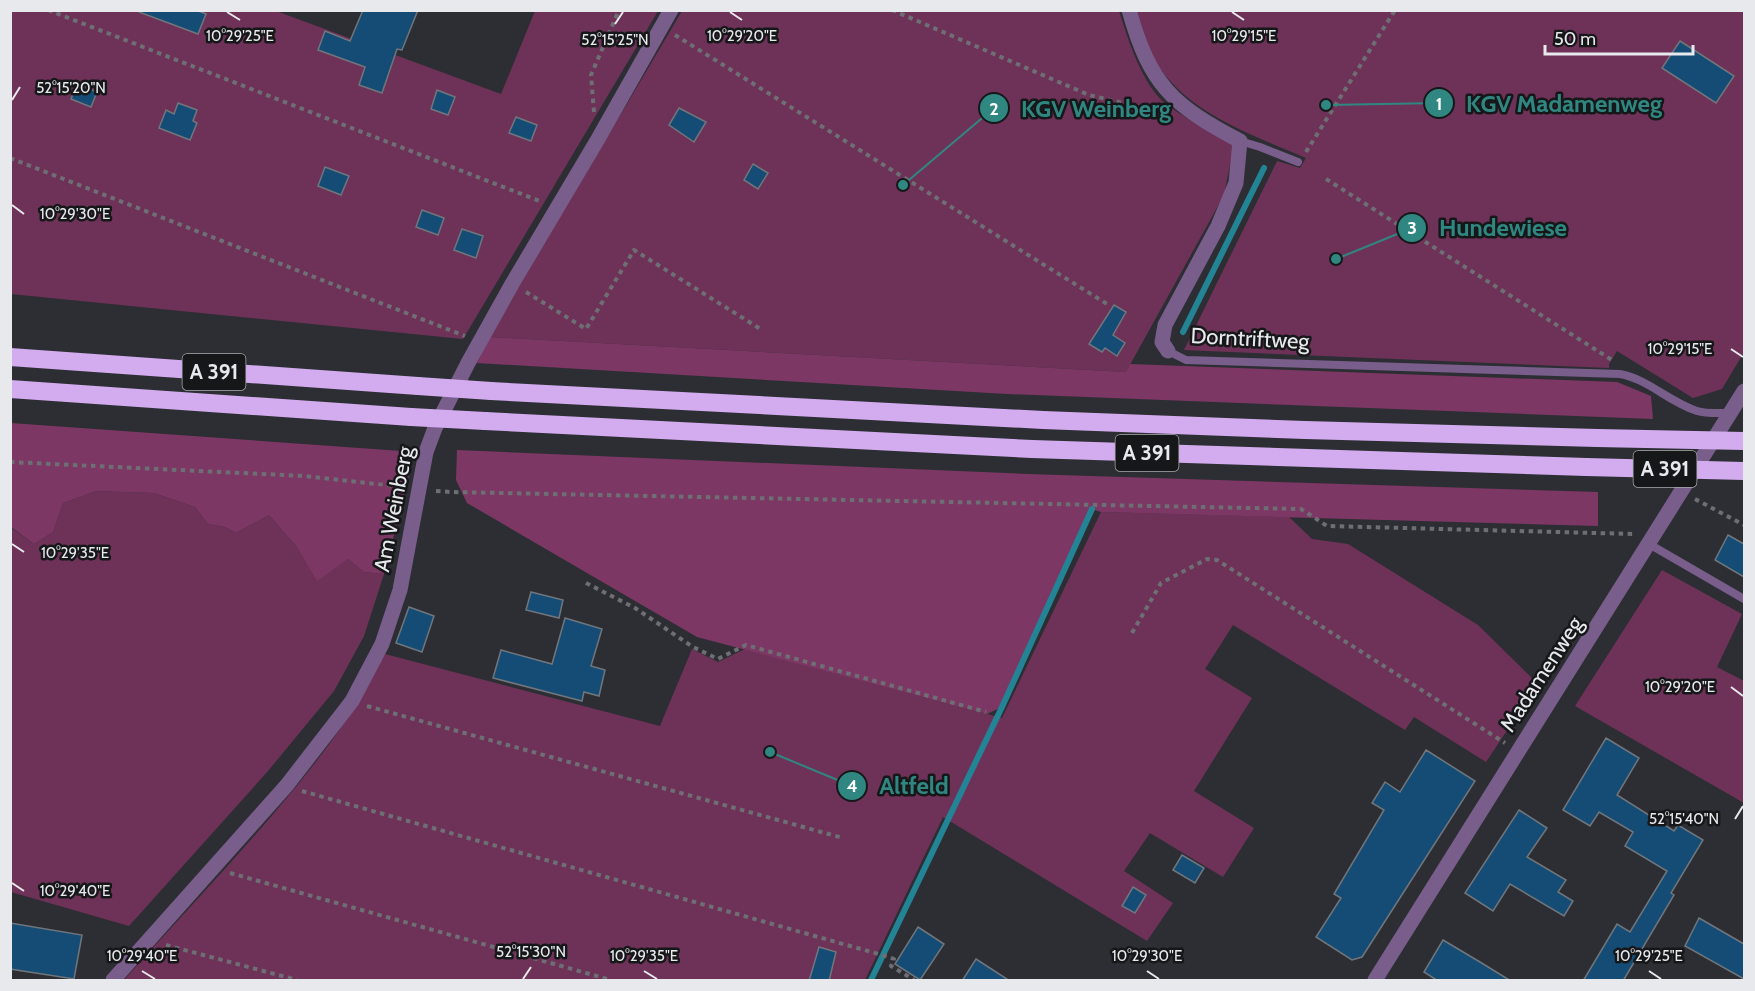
<svg xmlns="http://www.w3.org/2000/svg" width="1755" height="991" viewBox="0 0 1755 991" font-family="Cabin,sans-serif">
	<style>
		.green { fill: #6e3258 }
		.forest { fill: #7d3764 }
		.lines { fill: none; stroke-linecap: round; stroke-linejoin: round }
		.stream { stroke: #238496; stroke-width: 6 }
		.building { fill: #144c76; stroke: #70767b; stroke-width: 1.5 }
		.path { stroke: #6e6f74; stroke-width: 4; stroke-dasharray: 4.5 4.5; stroke-linecap: butt }
		.service { stroke: #795e8c; stroke-width: 8 }
		.minor { stroke: #795e8c; stroke-width: 15 }
		.motorway { stroke: #d3acf0; stroke-width: 18 }
		.motorway-bridge { stroke: #d3acf0; stroke-width: 18 }
		.ticks { fill: none; stroke: #e8e9ed; stroke-width: 2 }
		.labels { text-anchor: middle; stroke-width: 5; stroke-linejoin: round; paint-order: stroke }
		.shield { fill: #161719; stroke: #a9aaad; stroke-width: 1.5 }
		.shield-label { font-size: 21px; font-weight: bold; fill: #e8e9ed }
		.street-label { font-size: 22px; fill: #e8e9ed; stroke: #161719 }
		.ticks-label { font-size: 15px; text-anchor: middle; fill: #e8e9ed; stroke: #161719; stroke-width: 5; stroke-linejoin: round; paint-order: stroke }
		.leader { fill: none; stroke: #308781; stroke-width: 2 }
		.callout-dot { fill: #308781; stroke: #161719; stroke-width: 2 }
		.mark-label { font-size: 18px; text-anchor: middle; font-weight: bold; fill: #fff }
		.callout-label { font-size: 24px; text-anchor: middle; font-weight: bold; fill: #308781; stroke: #161719; stroke-width: 5; stroke-linejoin: round; paint-order: stroke }
	</style>
	<rect width="100%" height="100%" fill="#2d2e34"/>
	<!-- green -->
	<g class="green">
		<path d="M10 11H276L501 94 535 11H658L463 339 11 294Z"/>
		<path d="M682 11H1119C1128 39 1142 85 1166 104 1187 120 1211 132 1234 145L1224 195 1126 372 489 337Z"/>
		<path d="M1136 11H1744V352L1722 389 1693 398 1617 351 1609 364V368L1184 350 1277 161 1300 168 1306 158C1248 133 1179 111 1149 50 1143 38 1140 23 1136 11Z"/>
		<path d="M96 491 154 493 195 507 208 524 225 527 236 533 269 515 296 546 317 580 348 559 364 572 384 574 364 636 334 691 268 771 129 926 11 892 10 527 34 544 53 532 63 503Z"/>
		<path d="M1101 512 1289 517 1312 539 1348 544 1478 625 1538 684 1486 762 1414 717 1405 730 1233 625 1205 669 1252 698 1194 791 1254 828 1223 877 1150 833 1124 871 1173 903 1147 941 943 817 865 980H124C193 902 268 827 330 743 351 714 368 684 385 654L660 726 692 649 718 662 745 649 1002 718Z"/>
		<path d="M1662 570 1742 614 1717 667 1744 681V803L1575 706Z"/>
	</g>
	<!-- forest -->
	<g class="forest">
		<path d="M489 337 1126 372 1130 364 1617 382 1651 396 1653 419 1007 394 477 363Z"/>
		<path d="M11 423 415 452 384 574 364 572 348 559 317 581 296 546 269 515 236 533 225 527 208 524 195 507 154 493 96 491 63 503 53 532 34 544 11 527Z"/>
		<path d="M457 450 1028 474 1598 492V526L1101 512 1092 509 1002 707 987 714 697 637 467 503 456 480Z"/>
	</g>
	<g class="lines">
		<!-- stream -->
		<g class="stream">
			<path d="M1183 332 1264 168"/>
			<path d="M871 980 1002 707 1092 509"/>
		</g>
	</g>
	<!-- building -->
	<g class="building">
		<path d="M139 10H196L206 14 198 34 139 12Z"/>
		<path d="M363 10H418L402 50 397 49 382 93 359 85 365 67 318 50 325 31 350 41Z"/>
		<path d="M1680 41 1734 76 1716 103 1662 68Z"/>
		<path d="M77 84 97 92 91 107 71 99Z"/>
		<path d="M437 90 455 97 448 115 431 109Z"/>
		<path d="M178 103 197 110 193 121 197 123 190 140 159 128 166 110 174 114Z"/>
		<path d="M679 108 706 122 694 142 669 125Z"/>
		<path d="M516 117 537 125 531 141 509 133Z"/>
		<path d="M753 164 768 173 758 189 744 180Z"/>
		<path d="M325 167 349 176 341 195 318 186Z"/>
		<path d="M422 210 444 218 438 235 416 227Z"/>
		<path d="M462 229 483 236 476 258 454 250Z"/>
		<path d="M1114 305 1126 312 1113 335 1125 343 1117 356 1105 348 1102 352 1089 344Z"/>
		<path d="M1728 535 1744 544V577L1715 560Z"/>
		<path d="M531 592 563 600 559 618 526 610Z"/>
		<path d="M409 607 434 616 422 652 396 643Z"/>
		<path d="M565 618 602 629 591 666 605 670 599 696 584 692 582 701 493 678 501 650 552 664Z"/>
		<path d="M1606 738 1639 758 1617 795 1674 831 1678 825 1703 840 1671 893 1674 895 1623 981H1583L1617 924 1630 932 1667 871 1625 846 1633 832 1599 812 1590 826 1563 810Z"/>
		<path d="M1426 750 1475 781 1362 957 1352 960 1316 937 1341 898 1334 894 1384 810 1372 803 1385 782 1400 792Z"/>
		<path d="M1519 810 1547 828 1527 857 1566 880 1558 892 1573 901 1564 916 1510 884 1493 911 1465 893Z"/>
		<path d="M1182 855 1204 868 1195 883 1173 870Z"/>
		<path d="M1133 887 1146 895 1135 913 1122 906Z"/>
		<path d="M1699 918 1744 944V979L1685 946Z"/>
		<path d="M10 923 82 935 74 979 10 969Z"/>
		<path d="M918 927 944 944 920 980 895 964Z"/>
		<path d="M1443 940 1480 962 1511 981H1438L1424 972Z"/>
		<path d="M819 947 836 952 829 981H809Z"/>
		<path d="M976 959 1010 981H962Z"/>
	</g>
	<g class="lines">
		<!-- path -->
		<g class="path">
			<path d="M48 10 542 202"/>
			<path d="M892 10 1089 95 1144 108H1160"/>
			<path d="M675 35 1107 304"/>
			<path d="M594 112 591 75 619 10"/>
			<path d="M1306 152 1395 10"/>
			<path d="M10 158 465 336"/>
			<path d="M1326 179 1612 360"/>
			<path d="M526 292 586 329 634 250 762 330"/>
			<path d="M10 462 305 476 404 487"/>
			<path d="M436 491 451 492 1301 509 1327 526 1634 534"/>
			<path d="M1695 499 1744 525"/>
			<path d="M586 583 635 608 693 647 718 659 746 645 986 712"/>
			<path d="M1132 633 1161 583 1207 559 1217 560 1505 743"/>
			<path d="M367 706 843 838"/>
			<path d="M302 791 889 957 894 959 891 966 914 980"/>
			<path d="M230 873 611 980"/>
			<path d="M166 945 297 980"/>
		</g>
		<!-- service -->
		<g class="service">
			<path d="M1240 141 1260 147 1298 162"/>
			<path d="M1168 351 1186 360 1620 374C1648 379 1669 402 1697 411 1707 414 1719 413 1730 413"/>
			<path d="M1649 544 1744 599"/>
		</g>
		<!-- minor -->
		<g class="minor">
			<path d="M1129 10C1150 85 1172 105 1240 141L1236 183 1218 226 1165 325 1162 342 1168 351"/>
			<path d="M113 980 287 785 352 701 382 644 400 590 426 452 435 428 468 363 512 284 598 139 671 10"/>
			<path d="M1375 980 1744 391"/>
		</g>
		<!-- motorway -->
		<g class="motorway">
			<path d="M10 357 418 386"/>
			<path d="M10 389 411 417"/>
			<path d="M491 391 1043 420 1305 430 1597 438"/>
			<path d="M485 421 1032 449 1586 467"/>
		</g>
		<!-- motorway-bridge -->
		<g class="motorway-bridge">
			<path d="M418 386 491 391"/>
			<path d="M411 417 485 421"/>
			<path d="M1597 438 1744 441"/>
			<path d="M1586 467 1744 471"/>
		</g>
	</g>
	<!-- ticks -->
	<path class="ticks" d="M227 12 240 20M730 12 742 20M1232 12 1244 20M615 24 623 12M12 100 20 87M12 205 24 214M1731 349 1743 357M12 544 24 552M1731 687 1743 696M1735 819 1743 806M12 883 24 891M142 971 155 979M644 971 657 979M1147 971 1159 979M1649 971 1661 979M523 979 531 967"/>
	<g class="labels">
		<!-- shield labels -->
		<g class="shield">
			<rect x="182.5" y="354" width="63" height="36" rx="4.5"/>
			<rect x="1115.5" y="435" width="63" height="36" rx="4.5"/>
			<rect x="1633.5" y="451" width="63" height="36" rx="4.5"/>
		</g>
		<g class="shield-label">
			<text x="214" y="379">A 391</text>
			<text x="1147" y="460">A 391</text>
			<text x="1665" y="476">A 391</text>
		</g>
		<!-- street labels -->
		<g class="street-label">
			<text transform="translate(1250 338) rotate(3)" y="8">Dorntriftweg</text>
			<text transform="translate(393 509) rotate(-79)" y="8">Am Weinberg</text>
			<text transform="translate(1541 674) rotate(-57)" y="8">Madamenweg</text>
		</g>
	</g>
	<g class="ticks-label">
		<text x="240" y="41">10°29'25"E</text>
		<text x="742" y="41">10°29'20"E</text>
		<text x="1244" y="41">10°29'15"E</text>
		<text x="615" y="45">52°15'25"N</text>
		<text x="71" y="93">52°15'20"N</text>
		<text x="75" y="219">10°29'30"E</text>
		<text x="1680" y="354">10°29'15"E</text>
		<text x="75" y="558">10°29'35"E</text>
		<text x="1680" y="692">10°29'20"E</text>
		<text x="1684" y="824">52°15'40"N</text>
		<text x="75" y="896">10°29'40"E</text>
		<text x="531" y="957">52°15'30"N</text>
		<text x="142" y="961">10°29'40"E</text>
		<text x="644" y="961">10°29'35"E</text>
		<text x="1147" y="961">10°29'30"E</text>
		<text x="1649" y="961">10°29'25"E</text>
	</g>
	<!-- callouts -->
	<path class="leader" d="M1326 105L1439 103M903 185L994 108M1336 259L1412 228M770 752L852 786"/>
	<g class="callout-dot">
		<circle cx="1326" cy="105" r="6"/>
		<circle cx="903" cy="185" r="6"/>
		<circle cx="1336" cy="259" r="6"/>
		<circle cx="770" cy="752" r="6"/>
		<circle cx="1439" cy="103" r="15"/>
		<circle cx="994" cy="108" r="15"/>
		<circle cx="1412" cy="228" r="15"/>
		<circle cx="852" cy="786" r="15"/>
	</g>
	<g class="mark-label">
		<text x="1439" y="110">1</text>
		<text x="994" y="115">2</text>
		<text x="1412" y="234">3</text>
		<text x="852" y="792">4</text>
	</g>
	<g class="callout-label">
		<text x="1564" y="112">KGV Madamenweg</text>
		<text x="1096" y="117">KGV Weinberg</text>
		<text x="1503" y="236">Hundewiese</text>
		<text x="914" y="794">Altfeld</text>
	</g>
	<!-- border -->
	<rect width="1755" height="991" fill="none" stroke="#e8e9ed" stroke-width="24"/>
	<!-- scale -->
	<path d="M1545 45v9h148v-9" fill="none" stroke="#e8e9ed" stroke-width="3"/>
	<text x="1554" y="45" font-size="18" fill="#e8e9ed" stroke="#161719" stroke-width="4.5" paint-order="stroke">50 m</text>
</svg>
